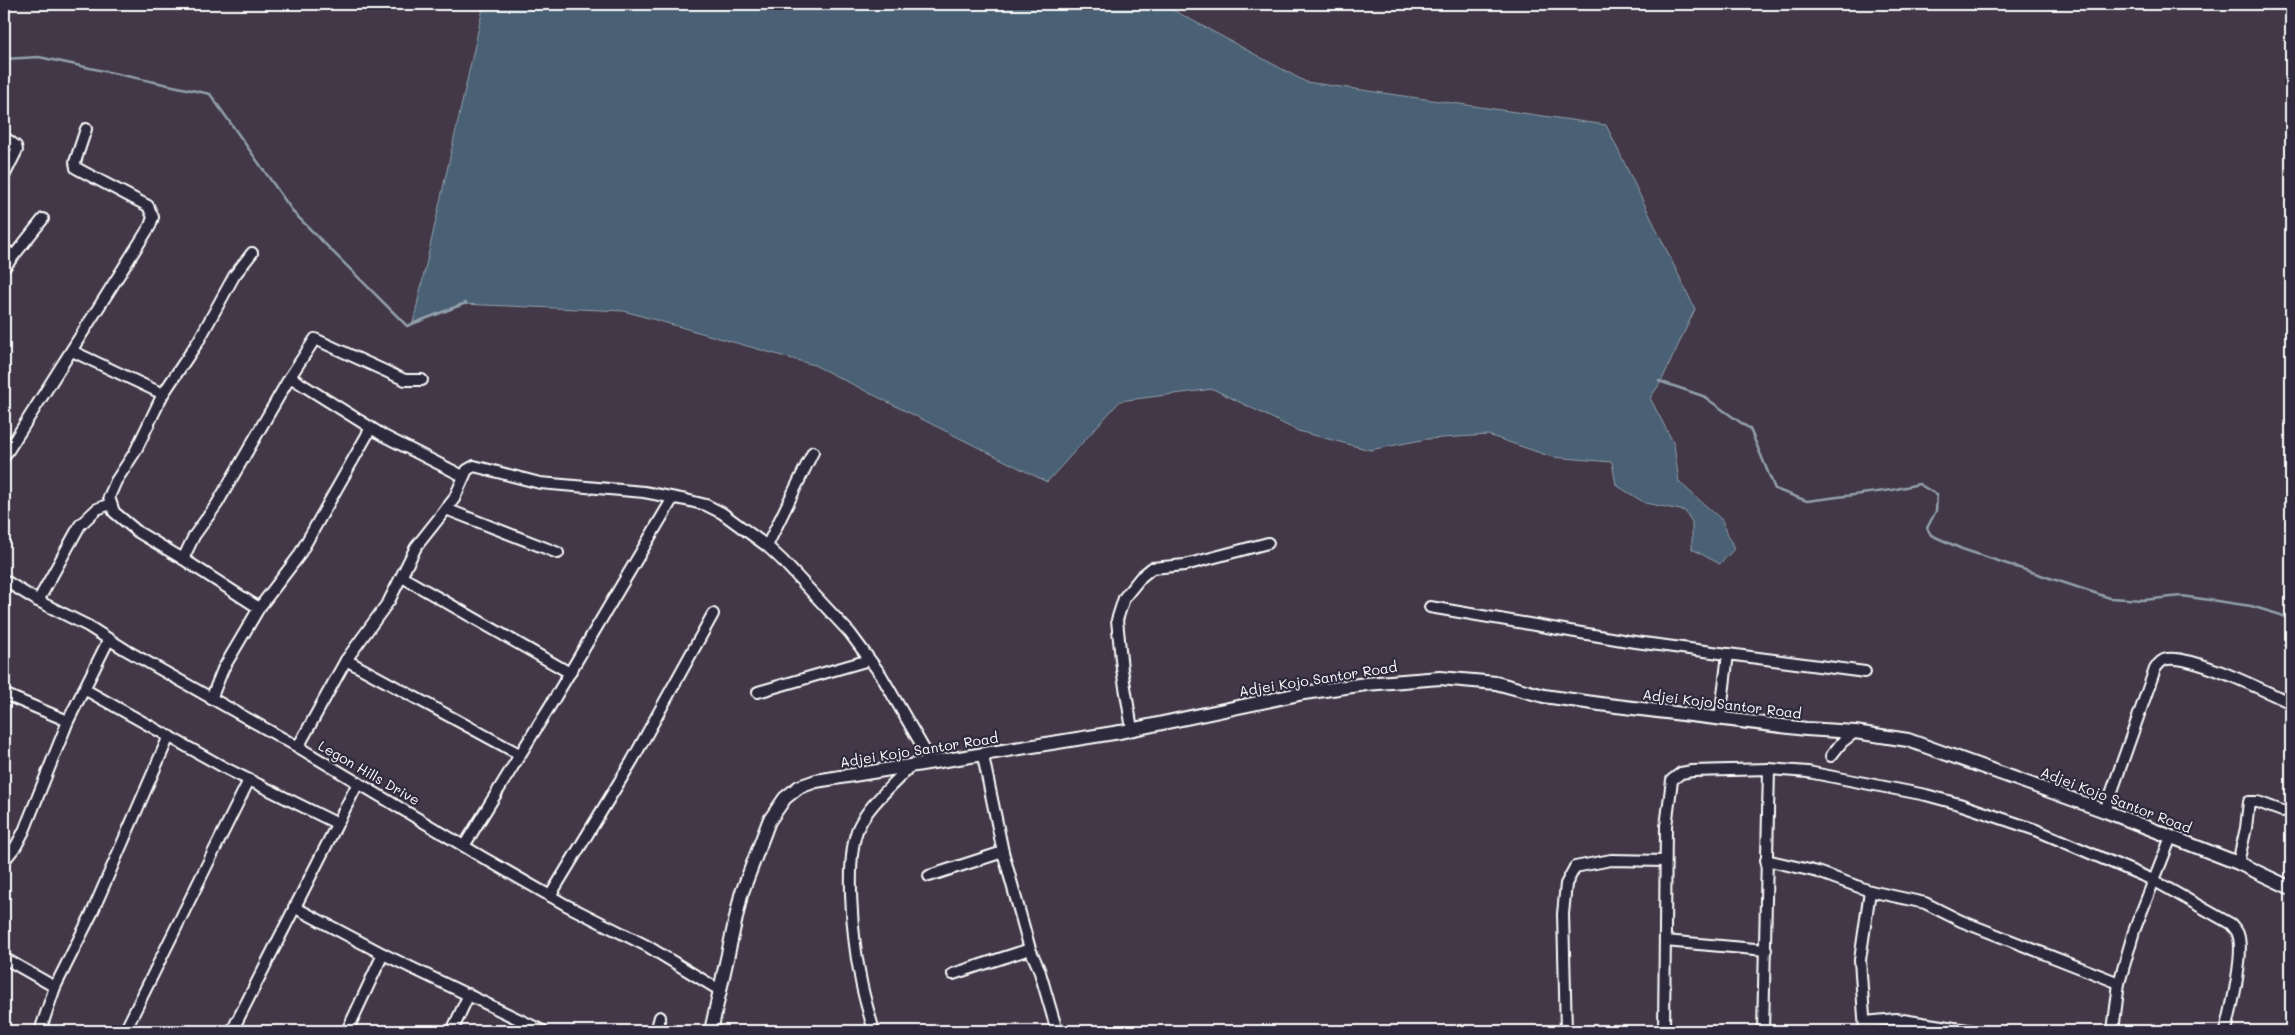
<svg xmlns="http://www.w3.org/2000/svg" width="2295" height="1035" viewBox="0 0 2295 1035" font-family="Mali,sans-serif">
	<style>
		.water { fill: #4a6174; stroke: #92a0ac }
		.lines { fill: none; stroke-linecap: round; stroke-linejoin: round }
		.stream { stroke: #92a0ac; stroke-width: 2.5 }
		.minor-casing { stroke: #fff; stroke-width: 14 }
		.tertiary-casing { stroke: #fff; stroke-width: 16 }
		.minor { stroke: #2f2a3d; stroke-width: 10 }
		.tertiary { stroke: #2f2a3d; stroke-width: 12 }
		.labels { text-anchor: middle; stroke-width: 4.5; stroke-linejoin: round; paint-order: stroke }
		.street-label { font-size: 14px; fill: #fff; stroke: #2f2a3d }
	</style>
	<rect width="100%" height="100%" fill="#423847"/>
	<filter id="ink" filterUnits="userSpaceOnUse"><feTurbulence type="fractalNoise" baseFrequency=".02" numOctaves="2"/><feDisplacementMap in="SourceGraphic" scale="10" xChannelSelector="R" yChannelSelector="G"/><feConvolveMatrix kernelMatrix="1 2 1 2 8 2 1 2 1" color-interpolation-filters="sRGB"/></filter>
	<g filter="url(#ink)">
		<!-- water -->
		<path class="water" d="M484 4H1162L1306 82 1606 125 1695 309 1661 382 1650 398 1674 444 1679 482 1722 520 1734 549 1720 564 1692 549V522L1685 511 1645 503 1616 485 1612 462 1552 457 1488 435 1427 439 1370 450 1298 431 1213 389 1120 401 1047 482 814 365 624 311 461 304 413 323Z"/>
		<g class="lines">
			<!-- stream -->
			<g class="stream">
				<path d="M4 59 39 57 210 94 294 213 407 326 466 303"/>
				<path d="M1659 381 1703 396 1750 429 1775 489 1807 501 1892 490 1919 484 1937 495 1936 511 1927 528 1931 535 1962 549 2110 598 2144 600 2181 596 2217 601 2251 606 2281 615 2291 621"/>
			</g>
			<defs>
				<g id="minor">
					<path d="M4 137 16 146 17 150 4 176"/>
					<path d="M4 248 12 256"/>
					<path d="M4 268 43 219"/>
					<path d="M72 351 163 394"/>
					<path d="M290 377 384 436 463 476"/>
					<path d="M4 457 150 226 153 217 148 206 76 168 75 162 86 129"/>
					<path d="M446 509 558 553"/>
					<path d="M767 546 813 452"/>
					<path d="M183 559 138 532 114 512 109 497 116 481 135 452 163 394 199 340 234 276 252 253"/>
					<path d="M402 577 570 673"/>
					<path d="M4 580 38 601 88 626 126 650 298 747 482 857 566 905 647 946 721 991"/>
					<path d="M38 601 80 525 97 509 110 504"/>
					<path d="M1430 607 1628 641 1865 672"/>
					<path d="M259 608 183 559 194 536 217 504 290 377 315 339 405 380H422"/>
					<path d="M346 660 519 754"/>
					<path d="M84 689 227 769 336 823"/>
					<path d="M758 692 869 660"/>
					<path d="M4 694 68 721"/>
					<path d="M211 699 223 669 259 608 298 557 371 428"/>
					<path d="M1720 719 1728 654"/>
					<path d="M1132 729 1122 669 1117 620 1124 598 1141 577 1152 568 1185 565 1268 543"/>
					<path d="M298 747 346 660 389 601 416 547 454 499 467 470 474 466 540 483 644 492 686 500 706 505 722 513 767 546 782 560 850 633 881 675 932 763"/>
					<path d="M983 756 1003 852 1030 949 1039 969 1057 1031"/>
					<path d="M1831 756 1842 742 1855 732"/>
					<path d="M2105 811 2155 669C2158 664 2161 660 2167 659 2193 655 2265 691 2291 703"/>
					<path d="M464 846 553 701 673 498"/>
					<path d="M1766 860 1818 872 1870 891 1925 903 1961 921 2119 983"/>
					<path d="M4 861 16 846 24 831 68 721 109 639"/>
					<path d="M2238 863 2246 828 2249 802H2258L2282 811"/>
					<path d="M929 876 1003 852"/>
					<path d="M550 896 632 761 713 614"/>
					<path d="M294 907 383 954 543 1031"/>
					<path d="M1665 941 1766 950"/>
					<path d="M4 958 55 987"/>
					<path d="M953 974 1030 949"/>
					<path d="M1865 1022 1896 1019 1974 1031"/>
					<path d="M40 1031 55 987 92 913 169 736"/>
					<path d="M125 1031 249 780"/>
					<path d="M232 1031 358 783"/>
					<path d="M347 1031 383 954"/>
					<path d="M452 1031 469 994"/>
					<path d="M656 1031 660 1017"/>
					<path d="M874 1031C869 1013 863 995 860 976 853 941 844 857 859 826 870 804 892 786 908 768"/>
					<path d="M1566 1031 1563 914 1566 884 1575 867 1611 860 1665 861"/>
					<path d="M1664 1031 1666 826 1672 780 1681 773 1692 771 1769 769 1808 772 1926 795 1959 804 2036 830 2153 880 2231 924C2233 927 2237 930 2238 934 2245 953 2231 1010 2226 1031"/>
					<path d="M1763 1031 1769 769"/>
					<path d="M1865 1031 1860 960 1870 891"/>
					<path d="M2113 1031 2119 983 2134 931 2171 837"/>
				</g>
				<path id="tertiary" d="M711 1031 741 895 769 821 785 798 799 787 816 781 1120 732 1304 693 1366 684 1440 678 1496 683 1544 696 1600 704 1806 729 1855 732 1908 740 2105 811 2238 863 2291 888"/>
			</defs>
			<!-- minor casing -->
			<use href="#minor" class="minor-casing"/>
			<!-- tertiary casing -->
			<use href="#tertiary" class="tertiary-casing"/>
			<!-- minor -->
			<use href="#minor" class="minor"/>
			<!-- tertiary -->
			<use href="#tertiary" class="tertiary"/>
		</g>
	</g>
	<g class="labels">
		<!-- street labels -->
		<g class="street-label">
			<text transform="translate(1318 679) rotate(-9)" y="5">Adjei Kojo Santor Road</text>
			<text transform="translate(1722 704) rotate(7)" y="5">Adjei Kojo Santor Road</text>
			<text transform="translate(919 750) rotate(-9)" y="5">Adjei Kojo Santor Road</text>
			<text transform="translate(369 773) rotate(30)" y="5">Legon Hills Drive</text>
			<text transform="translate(2116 800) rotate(21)" y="5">Adjei Kojo Santor Road</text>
		</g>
	</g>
	<!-- margin -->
	<rect width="2295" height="1035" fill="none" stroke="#2f2a3d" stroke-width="20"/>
	<rect x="10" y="10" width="2275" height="1015" fill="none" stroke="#fff" stroke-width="2" filter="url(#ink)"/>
</svg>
